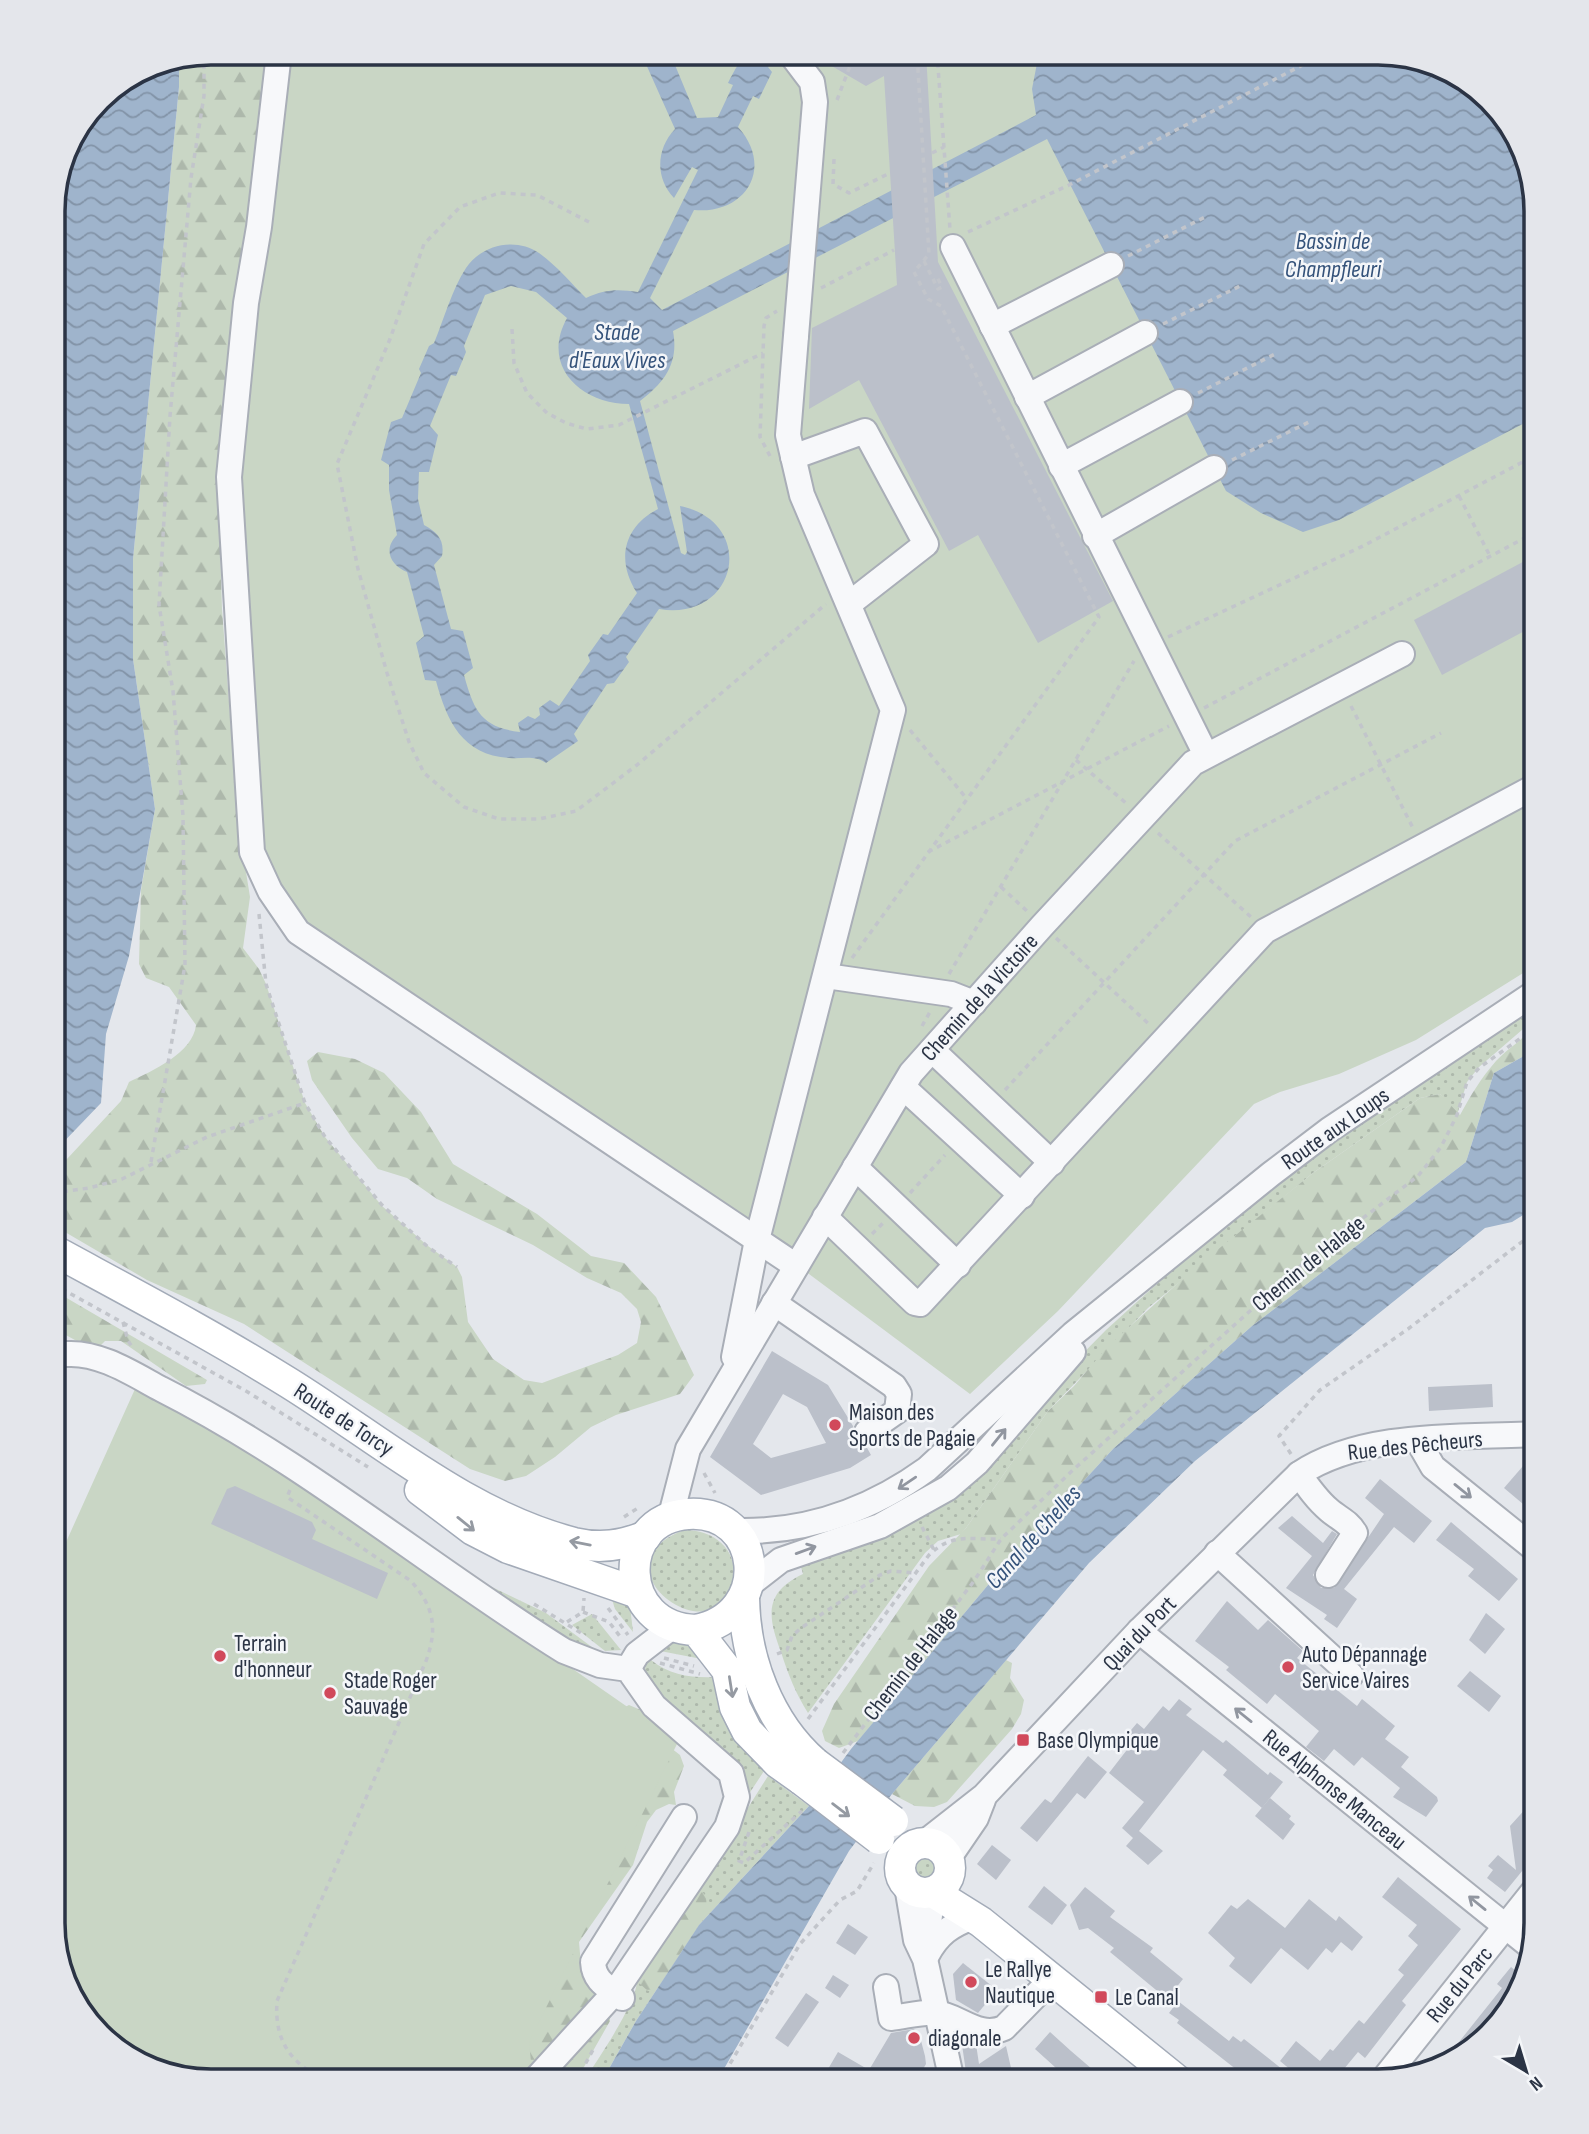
<svg xmlns="http://www.w3.org/2000/svg" width="1589" height="2134" viewBox="0 0 1589 2134" font-family="'Sofia Sans Condensed',sans-serif">
	<style>
		.grass { fill: url(#grass-dots) }
		.forest { fill: url(#forest-firs) }
		.pitch { fill: #c9d6c5 }
		.water { fill: url(#water-waves); fill-rule: evenodd }
		.building { fill: #bbc0ca; fill-rule: evenodd }
		.lines { fill: none; stroke-linecap: round; stroke-linejoin: round }
		.minor-casing { stroke: #a9aeb7; stroke-width: 28 }
		.major-casing { stroke: #a3abb8; stroke-width: 33 }
		.path { stroke: #c2c5cb; stroke-width: 3.5; stroke-dasharray: 5 5; stroke-linecap: butt }
		.minor { stroke: #f7f8fa; stroke-width: 24 }
		.major { stroke: #fff; stroke-width: 30 }
		.minor-bridge-casing { stroke: #a9aeb7; stroke-width: 28; stroke-linecap: butt }
		.major-bridge-casing { stroke: #a3abb8; stroke-width: 33; stroke-linecap: butt }
		.minor-bridge { stroke: #f7f8fa; stroke-width: 24 }
		.major-bridge { stroke: #fff; stroke-width: 30 }
		.oneway { stroke: #9196a0 }
		.oneway2 { stroke: #959aa2 }
		.poi-dot { fill: #d1495b; stroke: #f4f6f9; stroke-width: 2.5 }
		.labels { text-anchor: middle; stroke-width: 5; stroke-linejoin: round; paint-order: stroke }
		.street-label { font-size: 23px; fill: #2b3445; stroke: #f4f6f9 }
		.poi-label { font-size: 23px; fill: #2b3445; stroke: #f4f6f9; text-anchor: start }
		.water-label { font-size: 24px; font-style: italic; fill: #34527a; stroke: #f4f6f9 }
		.rim { fill: none; stroke: #2b3445; stroke-width: 3.5 }
	</style>
	<defs>
		<pattern id="grass-dots" width="8" height="8" patternUnits="userSpaceOnUse" patternTransform="scale(1.75)"><rect width="8" height="8" fill="#c9d6c5"/><path d="M2 2h.1M6 6h.1" fill="none" stroke="#adb8ab" stroke-width="1.8" stroke-linecap="round"/></pattern>
		<pattern id="forest-firs" width="22" height="20" patternUnits="userSpaceOnUse" patternTransform="scale(1.75)"><rect width="22" height="20" fill="#c9d6c5"/><path d="M5 1l3.5 6h-7zM16 11l3.5 6h-7z" fill="#adb8ab"/></pattern>
		<pattern id="water-waves" width="16" height="10" patternUnits="userSpaceOnUse" patternTransform="scale(1.75)"><rect width="16" height="10" fill="#9fb4cc"/><path d="M0 5q4-4 8 0t8 0" fill="none" stroke="#8293a7"/></pattern>
	</defs>
	<rect width="100%" height="100%" fill="#e4e7ec"/>
	<!-- grass -->
	<g class="grass">
		<path d="M1536 1005V1018L1479 1067 1467 1082 1457 1115 1440 1094 1420 1098 1313 1173 1148 1308 1048 1411 966 1528 961 1534 938 1541 925 1553 808 1713C796 1694 788 1674 781 1652 768 1617 763 1593 803 1574L799 1560 902 1526 1040 1397 1106 1330 1192 1252 1313 1157Z"/>
		<path d="M684 1530C713 1530 738 1548 733 1579 720 1661 587 1567 684 1530Z"/>
		<path d="M461 1572 546 1613 608 1659 596 1657Z"/>
		<path d="M610 1593 630 1606 633 1632 615 1609Z"/>
		<path d="M592 1614 621 1650 605 1651 572 1625Z"/>
		<path d="M671 1643H693L712 1661 655 1650Z"/>
		<path d="M651 1660C671 1676 692 1678 718 1677L766 1760 761 1768 764 1771 745 1800 643 1678 646 1664Z"/>
		<path d="M768 1776 809 1806 699 1925 636 2021 602 2081H584C597 2060 641 1998 637 1976L697 1889Z"/>
		<circle cx="924" cy="1869" r="12"/>
	</g>
	<!-- forest -->
	<g class="forest">
		<path d="M211 53H270L218 479 222 609 238 822 250 897 243 948 259 969 266 984 305 1103 325 1137 382 1206 428 1246 457 1267 462 1277 468 1322 493 1359 524 1380 542 1383 618 1355 637 1343 641 1322 637 1309 621 1293 587 1278 533 1245 437 1199 407 1178 378 1169 352 1138 312 1080 307 1061 318 1052 355 1059 384 1073 421 1112 453 1164 537 1214 591 1256 624 1263 656 1297 694 1375 680 1394 616 1415 591 1427 555 1457 526 1476 505 1481 470 1469 244 1324 147 1280 53 1225V1174L121 1101 129 1082C152 1071 193 1053 196 1025L169 987 146 978 139 964 141 890 155 809 133 659V559L179 87V59Z"/>
		<path d="M1536 1018V1049L1494 1073 1466 1162 1252 1326 1113 1449 988 1585 858 1741 839 1748 825 1741 822 1731 834 1704 929 1566 966 1528 1048 1411 1074 1386 1107 1347 1196 1267 1313 1173 1420 1098 1440 1094 1460 1115C1471 1095 1481 1078 1496 1061 1512 1044 1528 1039 1536 1018Z"/>
		<path d="M53 1290 207 1380 205 1384 186 1386 121 1341H105L95 1351 53 1328Z"/>
		<path d="M1006 1660 1012 1663 1010 1678 1024 1700 1021 1714 1012 1729 947 1802 934 1807 915 1806 892 1794Z"/>
		<path d="M629 1705 655 1716 676 1735 671 1748 680 1755 684 1766 674 1792 676 1805 669 1804 656 1810 647 1822 633 1865 579 1942 581 1965 610 2008V2021L576 2081H492L623 1708Z"/>
		<path d="M702 1892 706 1896 707 1913 657 1989 648 1991 639 1983 637 1976 692 1896Z"/>
	</g>
	<!-- pitch -->
	<g class="pitch">
		<path d="M290 53H1388L1457 74 1510 123 1536 211V965L1416 1040 1339 1074 1280 1092 1254 1104 1058 1311 970 1394 754 1233 508 1060 300 920 260 854 234 475Z"/>
		<path d="M135 1389 221 1430 358 1520 678 1742 529 2042 533 2081H210L132 2060 79 2011 53 1923V1571Z"/>
	</g>
	<!-- water -->
	<g class="water">
		<path d="M641 53H670L697 118 718 117 733 85 728 83C742 55 745 53 775 53L768 67 772 72 759 99 753 96 738 127C775 168 745 215 694 210L650 298 662 310 1036 115 1032 89 1039 53H1388L1457 73 1510 123 1536 211V417L1339 520 1303 532 1261 513 1226 491 1047 139 673 331C679 363 665 382 640 401L681 553 685 555 687 552 680 506C758 522 738 622 659 609L626 657 629 662 614 683 607 684 574 734 578 741 546 763C534 755 524 759 509 758 462 755 447 721 436 681L425 680 416 643 424 636 407 572C390 565 383 549 397 535L389 490V465L381 460 391 422 402 418 421 373 419 369 429 346 434 343C444 319 452 289 466 268 482 244 516 237 539 253 556 265 571 283 586 298 605 289 618 289 638 292L698 170 692 167 674 198C655 178 656 149 675 129ZM511 286 536 292 567 318C540 367 582 404 629 404L658 509C623 527 616 561 637 593L608 635 603 634 588 655 590 661 559 706 550 700 539 708 540 715 535 719 528 716 518 723 520 732C481 727 474 711 464 675L473 668 463 631 451 629 434 565 442 556C445 540 437 532 424 525L418 499 419 472H429L438 435 430 426 451 375 456 376 466 352 464 346 485 295Z"/>
		<path d="M179 59V87L133 559V659L155 809 129 956 106 1034 101 1103 53 1153V200L69 140 106 92 151 64Z"/>
		<path d="M1536 1049V1207L1512 1222 1485 1228 1195 1461 1089 1563 892 1794 849 1851 717 2081H602L636 2021 699 1925 809 1806 851 1749 988 1585 1113 1449 1252 1326 1466 1162 1494 1073Z"/>
	</g>
	<!-- building -->
	<g class="building">
		<path d="M836 53H926L938 262 1113 601 1038 643 978 535 949 551 859 380 809 409 812 328 897 285 884 76 866 86 830 65Z"/>
		<path d="M1536 555V625L1442 675 1414 620Z"/>
		<path d="M772 1351 828 1385 853 1426 854 1440 866 1446 871 1455 850 1468 761 1495 710 1457ZM783 1394 807 1407 826 1443 771 1458 753 1444Z"/>
		<path d="M1492 1384 1493 1407 1429 1411 1428 1387Z"/>
		<path d="M1523 1466 1536 1477V1500L1529 1509 1504 1488Z"/>
		<path d="M1380 1479 1432 1521 1414 1543 1394 1527 1344 1589 1357 1599 1337 1628 1324 1619 1327 1615 1286 1588 1312 1556 1278 1528 1292 1516 1323 1543 1332 1531 1337 1534 1313 1575 1321 1588H1334L1384 1514 1365 1498Z"/>
		<path d="M235 1486 312 1522 316 1530 312 1539 388 1573 377 1599 211 1524 227 1489Z"/>
		<path d="M1451 1522 1518 1579 1499 1601 1468 1576 1474 1569 1436 1540Z"/>
		<path d="M1227 1601 1258 1630 1268 1620 1303 1651 1297 1658 1357 1706 1362 1699 1395 1726 1385 1739 1409 1757 1401 1767 1437 1797 1438 1801 1426 1817 1393 1797 1400 1788 1362 1757 1354 1766 1334 1749 1324 1761 1306 1747 1319 1731 1275 1694 1267 1704 1226 1670 1229 1667 1195 1641Z"/>
		<path d="M1486 1613 1505 1629 1485 1654 1469 1640Z"/>
		<path d="M1470 1671 1501 1696 1489 1712 1457 1686Z"/>
		<path d="M1179 1699 1192 1709 1186 1715 1223 1743 1226 1740 1268 1775 1270 1772 1283 1782 1262 1808 1223 1775 1227 1770 1203 1750 1139 1831 1163 1851 1148 1865 1126 1846 1133 1838 1122 1828 1144 1802 1109 1773 1133 1742 1126 1736 1137 1723 1144 1729 1163 1706 1169 1711Z"/>
		<path d="M1088 1756 1107 1772 1085 1799 1077 1793 1037 1842 1020 1828 1045 1799 1051 1803Z"/>
		<path d="M1536 1797V1854L1505 1892 1487 1878 1493 1870 1488 1866 1498 1855 1516 1870 1510 1826Z"/>
		<path d="M1270 1798 1291 1816 1289 1819 1295 1824 1283 1840 1255 1816Z"/>
		<path d="M992 1845 1011 1860 996 1880 977 1864Z"/>
		<path d="M1398 1877 1461 1929 1402 2001 1406 2005 1365 2058 1358 2052 1334 2081H1319L1310 2074 1304 2081 1280 2061 1296 2041 1320 2061 1330 2049 1333 2051 1359 2020 1364 2024 1404 1975 1398 1970 1418 1945 1408 1936 1417 1925 1382 1897Z"/>
		<path d="M1044 1886 1067 1905 1052 1925 1028 1907Z"/>
		<path d="M1085 1887 1115 1911 1110 1917 1153 1948 1150 1952 1183 1979 1167 1999 1110 1952 1114 1948 1088 1928 1079 1930 1070 1905Z"/>
		<path d="M1248 1899 1285 1928 1309 1899 1336 1921 1339 1916 1363 1937 1352 1951 1341 1942 1332 1953 1326 1948 1308 1970 1281 1948 1251 1984 1229 1966 1235 1958 1208 1933 1231 1905 1237 1909Z"/>
		<path d="M848 1924 868 1937 855 1955 836 1943Z"/>
		<path d="M963 1963 997 1990 978 2013 956 2000 953 1974Z"/>
		<path d="M1511 1967 1522 1976 1517 1998 1466 2055 1443 2062 1502 1988 1497 1984Z"/>
		<path d="M833 1975 849 1985 840 1998 825 1988Z"/>
		<path d="M806 1993 819 2002 788 2047 775 2038Z"/>
		<path d="M1178 2001 1229 2041 1233 2036 1241 2042 1244 2039 1282 2069 1271 2081H1251L1177 2023 1179 2020 1169 2013Z"/>
		<path d="M914 2029 920 2037 925 2056 926 2064 916 2081H821L838 2052 869 2070 891 2033Z"/>
		<path d="M1050 2032 1071 2051 1106 2081H1073L1056 2068 1035 2049Z"/>
		<path d="M961 2038 976 2044 979 2064 1006 2046 1014 2081 967 2079Z"/>
	</g>
	<g class="lines">
		<defs>
			<g id="minor">
				<path d="M279 53 259 227 246 303 229 477 252 852 270 891 298 932 796 1266"/>
				<path d="M953 247 1206 755"/>
				<path d="M992 326 1111 265"/>
				<path d="M1027 397 1145 333"/>
				<path d="M793 457 865 431 926 544 849 604"/>
				<path d="M1061 466 1180 402"/>
				<path d="M1095 536 1214 468"/>
				<path d="M826 976 951 994 974 1003"/>
				<path d="M932 1050 1052 1163"/>
				<path d="M903 1087 1022 1196"/>
				<path d="M855 1167 958 1265"/>
				<path d="M825 1217 915 1303 920 1304 1265 931 1536 786"/>
				<path d="M774 1303 894 1386 899 1394 897 1411 867 1432"/>
				<path d="M67 1354C100 1352 133 1374 161 1389 305 1462 428 1566 564 1651L600 1665 628 1669 654 1706 731 1773 737 1797 727 1827 615 1992 534 2081"/>
				<path d="M734 1357 757 1240 893 710 802 495 788 435 796 336"/>
				<path d="M1418 1441 1433 1467 1536 1550"/>
				<path d="M1299 1474C1308 1487 1317 1500 1329 1510 1338 1518 1349 1522 1355 1533L1328 1575"/>
				<path d="M670 1519 688 1449 911 1073 1042 926 1193 763 1402 654"/>
				<path d="M734 1531C805 1533 869 1511 927 1469L1073 1334 1271 1174 1329 1130 1536 992"/>
				<path d="M1217 1553 1351 1675"/>
				<path d="M749 1585 781 1560 880 1526 948 1488 977 1463 1073 1352"/>
				<path d="M1139 1631 1530 1946"/>
				<path d="M628 1669 637 1654 672 1627"/>
				<path d="M924 1843 984 1796 1139 1631 1299 1474C1364 1431 1461 1438 1536 1434"/>
				<path d="M948 1859 976 1818 983 1800"/>
				<path d="M907 1886 916 1940 925 1959 952 2081"/>
				<path d="M925 1954 933 1892"/>
				<path d="M927 1955C938 1934 951 1925 973 1917"/>
				<path d="M886 1987 891 2018C904 2017 923 2011 936 2013 960 2016 978 2039 1004 2028L1051 1980"/>
				<path d="M622 1998C608 1987 594 1982 593 1962L684 1817"/>
				<path d="M1382 2081 1536 1888"/>
			</g>
			<g id="major">
				<path d="M53 1250C132 1293 212 1335 289 1383 379 1439 468 1516 574 1543 600 1549 622 1546 646 1536"/>
				<path d="M420 1490 473 1530 508 1548 638 1593"/>
				<path d="M744 1598C745 1658 768 1722 815 1763"/>
				<path d="M696 1630C774 1615 763 1509 688 1514 614 1519 617 1628 696 1630L727 1670 735 1707 747 1731 778 1763 802 1780"/>
				<circle cx="925" cy="1868" r="25"/>
				<path d="M933 1892 981 1922 1178 2081"/>
			</g>
		</defs>
		<!-- minor casing -->
		<use href="#minor" class="minor-casing"/>
		<!-- major casing -->
		<use href="#major" class="major-casing"/>
		<!-- path -->
		<g class="path">
			<path d="M937 53 950 229"/>
			<path d="M837 100 855 53"/>
			<path d="M932 153 944 147"/>
			<path d="M834 159 833 184 849 193 890 173"/>
			<path d="M589 222 537 195 499 193 460 207 424 244 390 339 337 464 358 569 387 673 409 742 424 773 464 807 499 819H539L576 811 637 765 826 604"/>
			<path d="M968 232 1069 185 1326 53"/>
			<path d="M1128 256 1205 217"/>
			<path d="M924 261 938 289 942 287 936 275"/>
			<path d="M821 288 894 250"/>
			<path d="M1163 324 1240 286"/>
			<path d="M512 329 514 363 527 393 547 413 566 423 587 429 619 425 763 353"/>
			<path d="M1523 378 1536 371"/>
			<path d="M1198 393 1277 353"/>
			<path d="M770 456 760 437 764 326 766 318 777 311"/>
			<path d="M1232 460 1309 422"/>
			<path d="M1459 496 1490 556"/>
			<path d="M1168 637 1363 546 1536 455"/>
			<path d="M1351 706 1414 830"/>
			<path d="M1204 708 1536 532"/>
			<path d="M910 730 967 799"/>
			<path d="M1076 760 1127 804"/>
			<path d="M1158 833 1251 917"/>
			<path d="M928 852 1169 726"/>
			<path d="M1001 887 1028 912"/>
			<path d="M259 914 266 984 305 1103 325 1137 382 1205 428 1247 457 1267"/>
			<path d="M1056 938 1151 1026"/>
			<path d="M852 958 1099 617 941 306 928 299 914 272 929 254 917 53"/>
			<path d="M949 974 1134 661"/>
			<path d="M922 1026 930 1012"/>
			<path d="M1005 1090 1235 841 1441 733"/>
			<path d="M151 1162 185 965 183 816 173 691 159 605 170 416 191 178 204 96V54"/>
			<path d="M53 1193 89 1188 122 1179 207 1137 305 1103"/>
			<path d="M910 1193 945 1155"/>
			<path d="M872 1234 884 1222"/>
			<path d="M53 1284 246 1391 368 1467"/>
			<path d="M123 1322 128 1341 133 1348"/>
			<path d="M1291 1454 1279 1436 1320 1390 1408 1329 1536 1231"/>
			<path d="M704 1473 715 1493"/>
			<path d="M290 1490 287 1497 411 1581C434 1607 438 1628 426 1661L277 2001C274 2042 292 2066 329 2081"/>
			<path d="M624 1517 638 1508"/>
			<path d="M922 1527 934 1550"/>
			<path d="M534 1604 581 1633"/>
			<path d="M608 1608 628 1635"/>
			<path d="M583 1612 609 1622 622 1639"/>
			<path d="M567 1622 583 1612 584 1598"/>
			<path d="M777 1654 787 1650 792 1636 801 1628 880 1575 891 1571 916 1573"/>
			<path d="M664 1658 694 1666"/>
			<path d="M660 1663 700 1674"/>
			<path d="M808 1719 929 1555C953 1532 971 1540 1001 1539"/>
			<path d="M843 1753 974 1581 1001 1539 1073 1470 1299 1267 1418 1176 1441 1147 1457 1115 1467 1082 1479 1068 1536 1027"/>
			<path d="M749 1832 739 1861 744 1863 802 1811"/>
			<path d="M576 2081 594 2048"/>
			<path d="M720 2081 800 1944 840 1900 857 1891 874 1863"/>
		</g>
		<!-- minor -->
		<use href="#minor" class="minor"/>
		<!-- major -->
		<use href="#major" class="major"/>
		<defs>
			<path id="minor-bridge" d="M790 53 812 82 815 102 796 336"/>
			<g id="major-bridge">
				<path d="M815 1763 893 1821"/>
				<path d="M802 1780 879 1839"/>
			</g>
		</defs>
		<!-- minor-bridge casing -->
		<use href="#minor-bridge" class="minor-bridge-casing"/>
		<!-- major-bridge casing -->
		<use href="#major-bridge" class="major-bridge-casing"/>
		<!-- minor-bridge -->
		<use href="#minor-bridge" class="minor-bridge"/>
		<!-- major-bridge -->
		<use href="#major-bridge" class="major-bridge"/>
	</g>
	<!-- one-way arrows -->
	<defs><path id="oneway-shaft" d="M-6 0H5M1.5-3L5.5 0L1.5 3" fill="none" stroke-width="1.6" stroke-linecap="round" stroke-linejoin="round" transform="scale(1.75)"/></defs>
	<g class="oneway">
		<use href="#oneway-shaft" transform="translate(999 1437) rotate(-51)"/>
		<use href="#oneway-shaft" transform="translate(907 1483) rotate(146)"/>
		<use href="#oneway-shaft" transform="translate(1463 1491) rotate(39)"/>
		<use href="#oneway-shaft" transform="translate(806 1550) rotate(-20)"/>
		<use href="#oneway-shaft" transform="translate(1243 1715) rotate(-141)"/>
		<use href="#oneway-shaft" transform="translate(1477 1903) rotate(-141)"/>
	</g>
	<g class="oneway2">
		<use href="#oneway-shaft" transform="translate(466 1524) rotate(39)"/>
		<use href="#oneway-shaft" transform="translate(580 1543) rotate(-169)"/>
		<use href="#oneway-shaft" transform="translate(731 1687) rotate(81)"/>
		<use href="#oneway-shaft" transform="translate(841 1810) rotate(37)"/>
	</g>
	<!-- markers -->
	<g class="poi-dot">
		<circle cx="835" cy="1425" r="7"/>
		<circle cx="220" cy="1656" r="7"/>
		<circle cx="1288" cy="1667" r="7"/>
		<circle cx="330" cy="1693" r="7"/>
		<rect x="1016" y="1733" width="14" height="14" rx="3.5"/>
		<circle cx="971" cy="1982" r="7"/>
		<rect x="1094" y="1990" width="14" height="14" rx="3.5"/>
		<circle cx="914" cy="2038" r="7"/>
	</g>
	<g class="labels">
		<!-- street labels -->
		<g class="street-label">
			<text transform="translate(979 997) rotate(-48)" y="8">Chemin de la Victoire</text>
			<text transform="translate(1335 1128) rotate(-35)" y="8">Route aux Loups</text>
			<text transform="translate(1308 1263) rotate(-39)" y="8">Chemin de Halage</text>
			<text transform="translate(344 1419) rotate(33)" y="8">Route de Torcy</text>
			<text transform="translate(1415 1445) rotate(-6)" y="8">Rue des Pêcheurs</text>
			<text transform="translate(1139 1633) rotate(-46)" y="8">Quai du Port</text>
			<text transform="translate(910 1663) rotate(-52)" y="8">Chemin de Halage</text>
			<text transform="translate(1335 1789) rotate(39)" y="8">Rue Alphonse Manceau</text>
			<text transform="translate(1459 1984) rotate(-51)" y="8">Rue du Parc</text>
		</g>
		<!-- poi labels -->
		<g class="poi-label">
			<text x="849" y="1420">Maison des<tspan x="849" dy="26">Sports de Pagaie</tspan></text>
			<text x="234" y="1651">Terrain<tspan x="234" dy="26">d'honneur</tspan></text>
			<text x="1302" y="1662">Auto Dépannage<tspan x="1302" dy="26">Service Vaires</tspan></text>
			<text x="344" y="1688">Stade Roger<tspan x="344" dy="26">Sauvage</tspan></text>
			<text x="1037" y="1748">Base Olympique</text>
			<text x="985" y="1977">Le Rallye<tspan x="985" dy="26">Nautique</tspan></text>
			<text x="1115" y="2005">Le Canal</text>
			<text x="928" y="2046">diagonale</text>
		</g>
		<!-- water labels -->
		<g class="water-label">
			<text x="1333" y="249">Bassin de<tspan x="1333" dy="28">Champfleuri</tspan></text>
			<text x="617" y="340">Stade<tspan x="617" dy="28">d'Eaux Vives</tspan></text>
			<text transform="translate(1033 1537) rotate(-48)" y="8">Canal de Chelles</text>
		</g>
	</g>
	<!-- crop -->
	<path d="M0 0H1589V2134H0ZM211 65H1378A146 146 0 0 1 1524 211V1923A146 146 0 0 1 1378 2069H211A146 146 0 0 1 65 1923V211A146 146 0 0 1 211 65Z" fill="#e4e6eb" fill-rule="evenodd"/>
	<path class="rim" d="M211 65H1378A146 146 0 0 1 1524 211V1923A146 146 0 0 1 1378 2069H211A146 146 0 0 1 65 1923V211A146 146 0 0 1 211 65Z"/>
	<!-- north arrow -->
	<g transform="translate(1526 2071) rotate(142)" stroke="#f4f6f9" stroke-width="5" paint-order="stroke">
	<path d="M0-5L12 26L0 18L-12 26Z" fill="#2b3445"/>
	<text y="-10" font-size="19" font-weight="bold" text-anchor="middle" fill="#2b3445">N</text>
	</g>
</svg>
